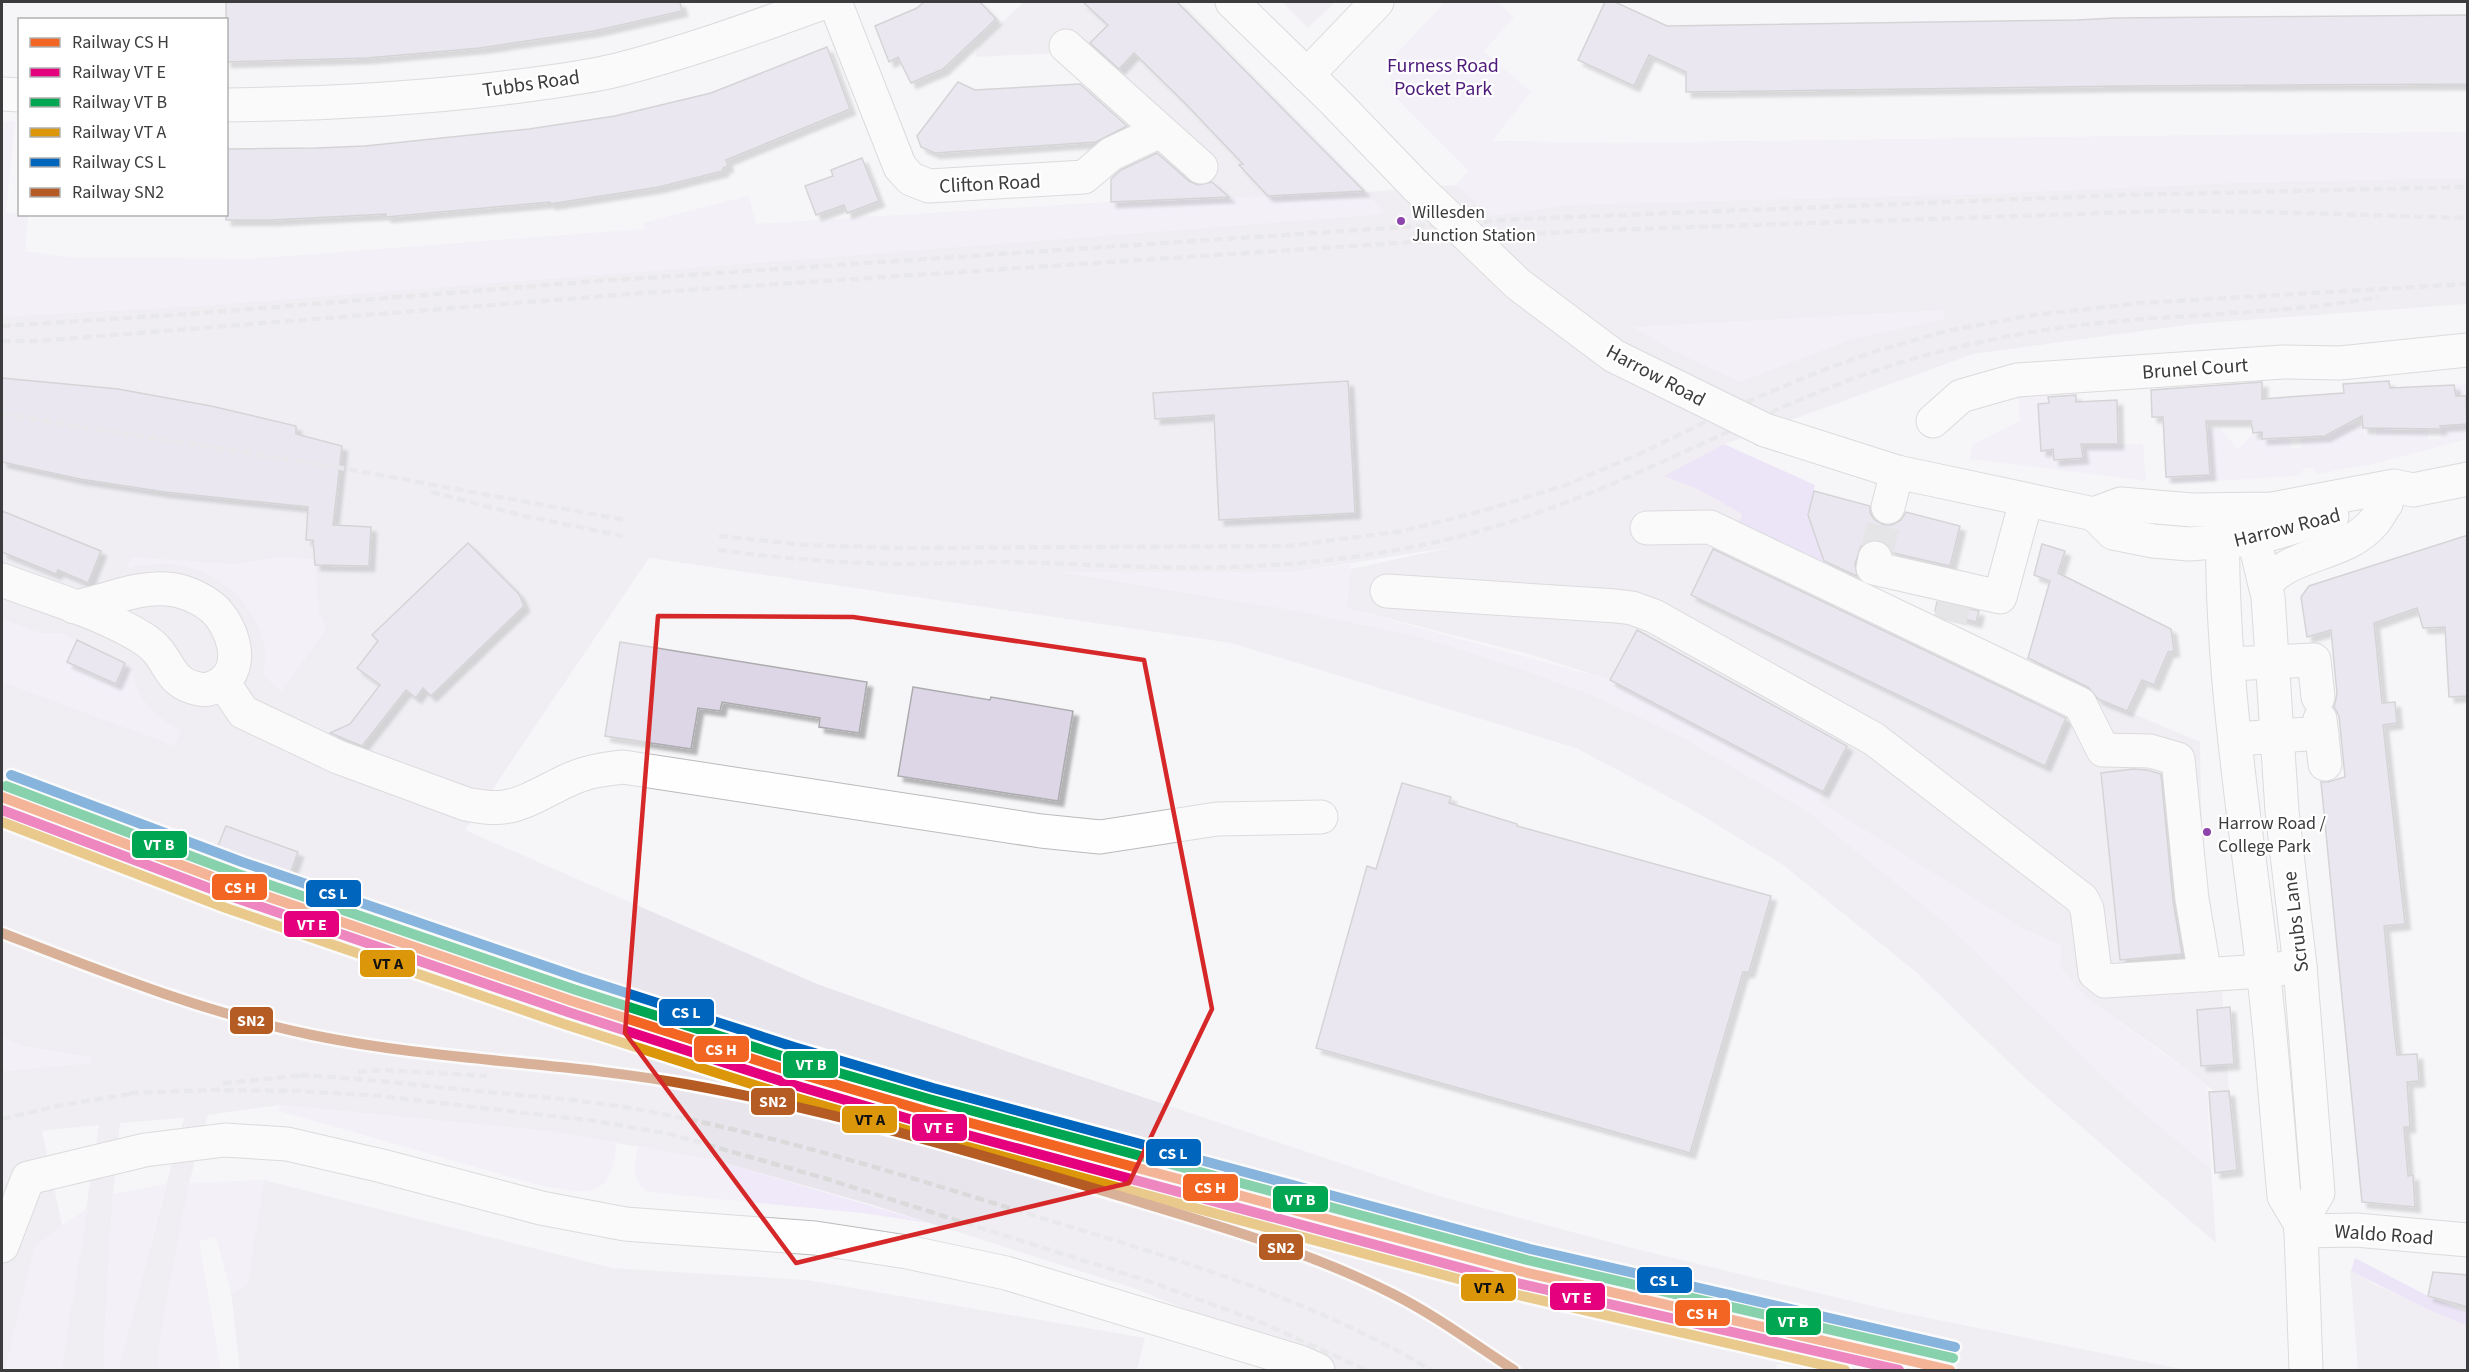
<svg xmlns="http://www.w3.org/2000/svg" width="2469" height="1372" viewBox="0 0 2469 1372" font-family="'Source Sans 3',sans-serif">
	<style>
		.built { fill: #e8e5ec }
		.green { fill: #efe9f9 }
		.forest { fill: #e1d1f7 }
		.building { fill: #ddd6e7; stroke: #acabad; stroke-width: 1.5; filter: url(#shadow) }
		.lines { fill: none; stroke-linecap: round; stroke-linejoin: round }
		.minor-tunnel { stroke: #d1d0d3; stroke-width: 33; stroke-dasharray: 33 16; stroke-linecap: butt }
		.minor-casing { stroke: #bbbabc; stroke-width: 35 }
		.major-casing { stroke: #bbbabc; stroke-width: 35 }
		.minor { stroke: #fefefe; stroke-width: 33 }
		.major { stroke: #fefefe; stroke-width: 33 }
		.rail { stroke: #dadadb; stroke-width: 4.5; stroke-dasharray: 9 4.5; stroke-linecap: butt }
		.major-bridge-casing { stroke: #bbbabc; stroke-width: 35; stroke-linecap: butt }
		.major-bridge { stroke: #fefefe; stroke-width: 33 }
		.rail-1-casing { stroke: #fff; stroke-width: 15 }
		.rail-2-casing { stroke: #fff; stroke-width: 15 }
		.rail-3-casing { stroke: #fff; stroke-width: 15 }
		.rail-4-casing { stroke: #fff; stroke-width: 15 }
		.rail-5-casing { stroke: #fff; stroke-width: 15 }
		.rail-6-casing { stroke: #fff; stroke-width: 15 }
		.rail-1 { stroke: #f26522; stroke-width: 10 }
		.rail-2 { stroke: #e5007d; stroke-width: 10 }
		.rail-3 { stroke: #00a651; stroke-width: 10 }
		.rail-4 { stroke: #db9609; stroke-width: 10 }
		.rail-5 { stroke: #0065bd; stroke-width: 10 }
		.rail-6 { stroke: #b55b24; stroke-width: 10 }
		.marked { fill: none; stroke: #d62828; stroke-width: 4.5; stroke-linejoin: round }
		.bus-dot { fill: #8e44ad; stroke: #fff; stroke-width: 2 }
		.labels { text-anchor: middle; stroke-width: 4.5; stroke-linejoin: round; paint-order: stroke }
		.bus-label { font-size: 18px; fill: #3c3b3d; stroke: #fff; text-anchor: start }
		.park-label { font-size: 20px; fill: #4e1b7a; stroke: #fff }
		.street-label { font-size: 20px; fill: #3c3b3d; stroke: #fff }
		.line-badge { stroke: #fff; stroke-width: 2 }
		.badge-label { font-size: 16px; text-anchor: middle; font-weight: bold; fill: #fff }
		.pale-badge-label { font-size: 16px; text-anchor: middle; font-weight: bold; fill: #111 }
	</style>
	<defs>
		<filter id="shadow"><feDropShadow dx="5.5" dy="5.5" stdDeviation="1.5" flood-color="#0004"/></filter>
	</defs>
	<rect width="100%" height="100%" fill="#f6f5f8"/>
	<!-- built -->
	<g class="built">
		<path d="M1024 2H1177L1365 192 1456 185 1469 171 1491 141 1615 143 2468 132 2467 304 2194 324 1973 354 1725 444 1665 476 1695 488 1742 514 1738 524 2014 658 2127 711 2200 742 2203 897 2222 989 2230 1103 2159 1049 2087 999 2059 966 2062 946 2021 928 1818 801 1822 793 1610 680 1529 654 1346 608 1351 569 1452 547 1294 572 1068 573 1294 610 1421 637 1522 669 1597 697 1684 738 1807 811 1948 925 2127 1099 2211 1169 2216 1243 2026 1079 1916 972 1783 865 1691 809 1576 748 1231 643 649 558 465 830 817 984 1020 1056 1439 1196 1632 1248 1889 1310 2186 1370H1808L1777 1364 1775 1370H1337L1133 1288 873 1205 714 1160 546 1131 280 1105 208 1115 189 1183 161 1333 158 1370H118L184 1118 120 1123 113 1194 104 1342 105 1370H61L99 1125 42 1131 62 1225 35 1247 5 1370H2V1071L91 1063 89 1057 23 1046 2 1038V250L73 258 252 259 645 229 644 223 748 196 756 224 1111 202V167L1137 133 1138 118 1062 53 976 57 977 46Z"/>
		<path d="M1282 2H1335L1308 28Z"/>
		<path d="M264 1180 612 1268 807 1280 1145 1338 1137 1370H240L231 1293 247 1286Z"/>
		<path d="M2350 1269 2374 1284 2467 1326V1370H2358Z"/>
	</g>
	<!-- green -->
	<g class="green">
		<path d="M1445 2H1497L1514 17 1484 51 1531 92 1492 141 1615 143 2467 132V178L2239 183 1988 194 1571 205 1491 216 1456 185 1469 171 1392 94 1388 63Z"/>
		<path d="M2 121 15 122 6 212 28 215 25 251 73 258 252 259 645 229 644 223 748 196 756 224 1111 202 1314 194 1320 188 1326 194 1365 192 1387 214 201 306 2 317Z"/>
		<path d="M1943 310 1945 319 1852 339 1740 382 1674 351 1633 327Z"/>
		<path d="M2467 384V439L2377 463 2318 474 2312 468 2304 469 2298 476 2168 484 2166 477 2210 475 2207 429H2221L2238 450 2253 433 2262 439 2289 436 2291 448H2301V436L2336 433V426L2363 424 2365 436 2376 435V428H2427L2428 439H2441L2440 426 2467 424 2466 396H2456L2454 385Z"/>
		<path d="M2048 393 2049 403 2038 404 2041 450 2053 449 2054 460 2082 458 2080 431 2097 444H2143L2146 481 1970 459 1972 445 2020 421 2018 394Z"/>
		<path d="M131 557 234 564 277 557 315 559 319 611 326 630 281 691 263 675C263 667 266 659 265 652 259 604 216 567 169 564 155 563 141 566 127 568Z"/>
		<path d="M1351 564 1346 608 1610 680 1823 792 1818 801 2021 928 2062 946 2059 966 2087 999 2207 1085 2211 1169 2127 1099 1948 925 1807 811 1684 738 1597 697 1522 669 1421 637 1294 610 1063 572H1294Z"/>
		<path d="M2 619 40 633H60L77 640 67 662 115 684 125 663 132 666C134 696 154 717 181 730L175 746 2 682Z"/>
		<path d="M2 1038 23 1046 90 1057 91 1063 2 1071Z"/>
		<path d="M280 1105 539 1130 616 1142C615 1160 613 1185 591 1190 564 1196 503 1174 475 1167 410 1148 344 1129 278 1111Z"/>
		<path d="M638 1146 714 1160 929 1223 862 1213 648 1192C630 1181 635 1164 638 1146Z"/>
		<path d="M264 1180 247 1286 231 1293 216 1237 199 1241 221 1370H158L161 1333 189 1183Z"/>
		<path d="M166 1184 118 1370H105L104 1342 113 1194Z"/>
		<path d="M88 1208 61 1370H5L35 1246 62 1225Z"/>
	</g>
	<!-- forest -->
	<g class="forest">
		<path d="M1724 444 1815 485 1808 515 1827 567 1738 525 1742 514 1695 488 1664 476Z"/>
		<path d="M2355 1258 2428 1296 2467 1312V1326L2425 1308 2351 1271Z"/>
	</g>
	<!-- building -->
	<g class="building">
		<path d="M226 2H680L682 11 594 31 480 48 367 58 226 62Z"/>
		<path d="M924 2H980L996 19 943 69 911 83 898 57 889 62 875 26 917 8Z"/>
		<path d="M1083 2H1177L1364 191 1268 196 1239 165 1243 164 1184 102 1134 53 1119 69 1090 43 1108 25Z"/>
		<path d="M1605 2H1615L1667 26 2077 20 2114 18 2468 15V84L2123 86 1686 92V72L1649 55 1634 86 1578 60Z"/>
		<path d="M827 47 850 109 726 160 728 166 723 168V171L659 187 550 204V202L386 217V214L271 220H226V149L317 148 365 146 529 129 615 116 711 93Z"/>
		<path d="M958 82 975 90 1080 84 1127 126 1096 142 935 153 921 147 917 136Z"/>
		<path d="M1157 153 1189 181 1198 185 1212 182 1229 197 1111 202V179L1121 170Z"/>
		<path d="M862 158 879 201 847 213 844 205 816 215 805 186 833 176 831 170Z"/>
		<path d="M2 378 118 389 211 406 296 426V434L342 446 333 525 371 527 369 566 315 565 313 540H306L308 507 165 492 80 479 2 462Z"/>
		<path d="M1348 381 1355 513 1219 520 1214 415 1155 419 1153 393Z"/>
		<path d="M2389 381 2390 388 2454 385 2456 396H2466L2467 424 2440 426 2441 429 2363 428 2362 416 2325 436 2262 439V432L2253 433 2251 421H2206L2210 475 2166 477 2163 417H2152L2151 390 2262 382V399L2344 393 2343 384Z"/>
		<path d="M2076 395V402L2117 400 2118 444H2081L2083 458 2054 460 2053 449 2041 451 2038 404 2049 403 2048 397Z"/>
		<path d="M1814 491 1870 506V513L1875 520 1884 525H1892L1901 520 1906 512 1960 526 1950 566 1893 553 1888 544 1878 540H1868L1861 546 1855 564 1857 576 1824 561 1808 515Z"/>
		<path d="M2 511 101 551 88 583 58 570 56 574 2 552Z"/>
		<path d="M2468 535V696L2449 697 2445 627 2423 628 2417 608 2374 623 2382 703 2395 702 2397 723 2383 725 2405 924 2384 926 2394 1030 2397 1055 2417 1054 2419 1081 2407 1082 2410 1127H2404L2408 1176 2413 1175 2415 1207 2362 1202 2321 782H2328L2345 777 2339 716 2334 707 2337 694 2331 630 2307 637 2301 597 2309 586Z"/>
		<path d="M468 543 519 594 524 606 431 696 423 688 416 698 406 690 362 746 330 733 350 724 380 685 357 668 378 641 372 635Z"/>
		<path d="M2042 544 2065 551 2058 573 2171 629 2174 651 2168 652 2154 685 2142 680 2127 711 2098 699 2088 687 2028 658 2050 581 2034 575Z"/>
		<path d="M1713 549 2066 718 2045 766 1691 595Z"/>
		<path d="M1937 602 1979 611 1976 622 1935 611Z"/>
		<path d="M1637 630 1847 746 1823 792 1610 680Z"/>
		<path d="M77 640 125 663 116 684 67 662Z"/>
		<path d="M620 642 867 682 859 733 819 727 820 718 722 702 720 711 698 708 691 749 605 736Z"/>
		<path d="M913 687 990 700 991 697 1073 711 1058 801 898 776Z"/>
		<path d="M2133 769 2147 770 2161 774 2173 901 2182 954 2120 960 2101 773Z"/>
		<path d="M1402 783 1451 797 1449 803 1517 824V826L1771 896 1749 972H1743L1690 1153 1316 1048 1367 866 1376 869Z"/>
		<path d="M226 826 298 852 289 877 216 851Z"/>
		<path d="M2230 1007 2234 1064 2201 1066 2197 1010Z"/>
		<path d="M2229 1091 2237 1170 2215 1173 2209 1092Z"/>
		<path d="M2433 1272 2468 1275V1307L2428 1296Z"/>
	</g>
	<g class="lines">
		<!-- minor-tunnel -->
		<g class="minor-tunnel">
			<path d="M1875 558 1888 507"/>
			<path d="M1938 601 1979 612"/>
		</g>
		<defs>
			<g id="minor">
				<path d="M835 2 900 167 911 179 929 186 1084 177 1111 154 1160 131"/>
				<path d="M1066 46 1201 167"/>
				<path d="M1307 75 1377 2"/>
				<path d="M2 94 20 95"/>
				<path d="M226 105C319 104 412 99 504 88 542 83 580 79 617 70 688 52 756 27 825 2"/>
				<path d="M1933 421 1961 396 2017 380 2283 362 2340 363 2468 350"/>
				<path d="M1888 507 1897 472"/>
				<path d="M1647 528 1710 527 2080 704 2103 750 2150 751 2178 759 2192 899 2205 975"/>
				<path d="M1875 558 1873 568 2000 597 2026 501"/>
				<path d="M2 580C49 598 101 612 144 639 172 657 165 683 199 689 207 691 213 688 220 684 247 667 232 625 213 608 201 598 183 590 167 589 137 586 104 602 74 607"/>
				<path d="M1387 591 1616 606 1632 608 1654 616 1874 739 2082 899 2087 909 2095 973 2105 981 2263 971 2300 966"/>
				<path d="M2229 664 2314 660 2318 697"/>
				<path d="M223 682 243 712 338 757 466 804C478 806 491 809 504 807 527 804 551 787 573 778 589 771 606 769 623 767L1041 831 1100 837 1217 819 1321 817"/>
				<path d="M2320 719 2325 764"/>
				<path d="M2235 739 2322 733"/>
				<path d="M2301 1231 2356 1230 2468 1240"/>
				<path d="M2 1246 28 1178 145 1150 225 1140 287 1144 382 1166 541 1208 625 1224 815 1238 907 1252 1006 1273 1300 1362 1318 1370"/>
			</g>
			<g id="major">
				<path d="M1232 2 1333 100 1417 187"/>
				<path d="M1765 430 1897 472 2094 514 2121 504 2192 510 2272 509 2394 486 2413 490 2468 479"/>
				<path d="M2252 510 2254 539 2268 597 2282 811 2300 966 2318 1193 2300 1223"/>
				<path d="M2223 511C2219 665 2245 817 2263 969 2272 1044 2277 1120 2284 1196L2300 1223 2301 1231 2306 1370"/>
				<path d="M2094 514 2113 533 2153 541 2189 544 2254 539 2332 516"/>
				<path d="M2265 584C2294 551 2345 556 2373 523 2378 518 2381 510 2386 504"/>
			</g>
		</defs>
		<!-- minor casing -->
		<use href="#minor" class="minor-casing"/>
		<!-- major casing -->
		<use href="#major" class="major-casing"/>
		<!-- minor -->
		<use href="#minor" class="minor"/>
		<!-- major -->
		<use href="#major" class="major"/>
		<!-- rail -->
		<g class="rail">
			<path d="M2 326 202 313 585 282 1522 219 2124 195 2468 187"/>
			<path d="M2 341H38L643 293 1579 231 2164 211 2265 212 2468 218"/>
			<path d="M2 414 336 467 625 520"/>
			<path d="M431 492 524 516 623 536"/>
			<path d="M719 536 808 545 897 548 1288 546 1403 531 1482 511 1566 485 1639 454 1751 400 1818 372 1870 353 1946 331 2033 315 2141 303 2468 284"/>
			<path d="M718 550C778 558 837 563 898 564 935 564 972 562 1009 562 1083 564 1157 569 1231 567 1333 564 1437 548 1534 514 1669 468 1791 391 1930 354 1980 341 2030 331 2081 325 2180 313 2281 315 2379 297"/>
			<path d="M358 1072 383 1070 487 1076"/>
			<path d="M300 1075C355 1078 410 1084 465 1090 520 1095 575 1099 630 1108 773 1133 919 1180 1058 1223 1186 1262 1315 1301 1431 1370"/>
			<path d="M223 1083 307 1075"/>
			<path d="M130 1093 210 1090 299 1091 380 1096 595 1121 670 1134 827 1179 1148 1281 1263 1323 1366 1370"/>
			<path d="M2 1119 61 1105 137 1093"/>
		</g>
		<defs>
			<path id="major-bridge" d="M1417 187 1518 284 1614 356 1765 430"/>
		</defs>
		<!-- major-bridge casing -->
		<use href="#major-bridge" class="major-bridge-casing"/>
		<!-- major-bridge -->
		<use href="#major-bridge" class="major-bridge"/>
		<defs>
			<path id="rail-1" d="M2 797 234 885 572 1001 787 1070 926 1111 1524 1272 1950 1370"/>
			<path id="rail-2" d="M2 810 230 896 568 1012 784 1082 923 1123 1521 1284 1899 1370"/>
			<path id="rail-3" d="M6 786 238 874 576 990 791 1059 929 1099 1527 1260 1953 1358"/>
			<path id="rail-4" d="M2 822 226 908 564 1024 780 1093 920 1134 1518 1295 1845 1370"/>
			<path id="rail-5" d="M11 775 242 862 580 978 794 1047 933 1088 1530 1249 1955 1347"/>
			<path id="rail-6" d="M2 933C103 972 205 1013 312 1035 437 1061 566 1062 691 1085 830 1110 965 1150 1100 1190 1198 1220 1300 1247 1393 1294 1435 1315 1474 1344 1514 1370"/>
		</defs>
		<!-- rail-1 casing -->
		<use href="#rail-1" class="rail-1-casing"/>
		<!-- rail-2 casing -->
		<use href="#rail-2" class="rail-2-casing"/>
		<!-- rail-3 casing -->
		<use href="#rail-3" class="rail-3-casing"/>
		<!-- rail-4 casing -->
		<use href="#rail-4" class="rail-4-casing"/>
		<!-- rail-5 casing -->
		<use href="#rail-5" class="rail-5-casing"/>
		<!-- rail-6 casing -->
		<use href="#rail-6" class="rail-6-casing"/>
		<!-- rail-1 -->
		<use href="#rail-1" class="rail-1"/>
		<!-- rail-2 -->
		<use href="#rail-2" class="rail-2"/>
		<!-- rail-3 -->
		<use href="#rail-3" class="rail-3"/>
		<!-- rail-4 -->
		<use href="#rail-4" class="rail-4"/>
		<!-- rail-5 -->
		<use href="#rail-5" class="rail-5"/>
		<!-- rail-6 -->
		<use href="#rail-6" class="rail-6"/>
	</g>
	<!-- marked area -->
	<path d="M0 0H2469V1372H0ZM658 616 853 617 1144 660 1212 1009 1129 1183 796 1263 625 1033Z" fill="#f6f5f8" fill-opacity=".55" fill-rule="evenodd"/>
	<path class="marked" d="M658 616 853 617 1144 660 1212 1009 1129 1183 796 1263 625 1033Z"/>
	<!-- markers -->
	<g class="bus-dot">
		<circle cx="1401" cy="221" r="5"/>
		<circle cx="2207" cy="832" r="5"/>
	</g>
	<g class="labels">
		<!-- bus labels -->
		<g class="bus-label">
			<text x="1412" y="218">Willesden<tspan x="1412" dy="23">Junction Station</tspan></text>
			<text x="2218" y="829">Harrow Road /<tspan x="2218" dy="23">College Park</tspan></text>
		</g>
		<!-- park labels -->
		<g class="park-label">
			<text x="1443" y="72">Furness Road<tspan x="1443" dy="23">Pocket Park</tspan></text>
		</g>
		<!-- street labels -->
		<g class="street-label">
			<text transform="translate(531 83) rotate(-8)" y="7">Tubbs Road</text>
			<text transform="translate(990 183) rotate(-3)" y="7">Clifton Road</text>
			<text transform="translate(2195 368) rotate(-4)" y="7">Brunel Court</text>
			<text transform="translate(1656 375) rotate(28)" y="7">Harrow Road</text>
			<text transform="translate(2287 527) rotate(-14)" y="7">Harrow Road</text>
			<text transform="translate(2295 922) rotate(-97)" y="7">Scrubs Lane</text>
			<text transform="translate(2384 1234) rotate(4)" y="7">Waldo Road</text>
		</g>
	</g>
	<g class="line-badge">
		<rect x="131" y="830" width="57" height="29" rx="6" fill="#00a651"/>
		<rect x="211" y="873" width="57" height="28" rx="6" fill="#f26522"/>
		<rect x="305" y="879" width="57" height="29" rx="6" fill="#0065bd"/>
		<rect x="283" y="910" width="57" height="28" rx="6" fill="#e5007d"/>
		<rect x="359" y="949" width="57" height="29" rx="6" fill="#db9609"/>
		<rect x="658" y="998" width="57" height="29" rx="6" fill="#0065bd"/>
		<rect x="229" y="1006" width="45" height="29" rx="6" fill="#b55b24"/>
		<rect x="693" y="1035" width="57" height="28" rx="6" fill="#f26522"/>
		<rect x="782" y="1050" width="57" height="29" rx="6" fill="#00a651"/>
		<rect x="750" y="1087" width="46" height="29" rx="6" fill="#b55b24"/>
		<rect x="841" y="1105" width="57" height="29" rx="6" fill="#db9609"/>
		<rect x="911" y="1113" width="57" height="29" rx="6" fill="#e5007d"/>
		<rect x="1145" y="1138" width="57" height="29" rx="6" fill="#0065bd"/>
		<rect x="1182" y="1173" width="57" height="29" rx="6" fill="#f26522"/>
		<rect x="1272" y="1185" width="57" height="28" rx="6" fill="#00a651"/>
		<rect x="1258" y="1233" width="46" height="28" rx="6" fill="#b55b24"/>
		<rect x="1636" y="1266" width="57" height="28" rx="6" fill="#0065bd"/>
		<rect x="1460" y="1273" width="57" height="29" rx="6" fill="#db9609"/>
		<rect x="1549" y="1282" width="57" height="29" rx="6" fill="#e5007d"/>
		<rect x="1674" y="1299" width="57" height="28" rx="6" fill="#f26522"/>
		<rect x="1765" y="1307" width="57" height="29" rx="6" fill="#00a651"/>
	</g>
	<g class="badge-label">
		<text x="159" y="850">VT B</text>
		<text x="240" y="893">CS H</text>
		<text x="333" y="899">CS L</text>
		<text x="312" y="930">VT E</text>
		<text x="686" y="1018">CS L</text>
		<text x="251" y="1026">SN2</text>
		<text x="721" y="1055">CS H</text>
		<text x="811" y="1070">VT B</text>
		<text x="773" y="1107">SN2</text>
		<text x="939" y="1133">VT E</text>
		<text x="1173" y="1159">CS L</text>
		<text x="1210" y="1193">CS H</text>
		<text x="1300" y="1205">VT B</text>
		<text x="1281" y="1253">SN2</text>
		<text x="1664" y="1286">CS L</text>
		<text x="1577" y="1303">VT E</text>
		<text x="1702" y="1319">CS H</text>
		<text x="1793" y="1327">VT B</text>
	</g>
	<g class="pale-badge-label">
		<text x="388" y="969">VT A</text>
		<text x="870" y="1125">VT A</text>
		<text x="1489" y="1293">VT A</text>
	</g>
	<!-- border -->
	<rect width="2469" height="1372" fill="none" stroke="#3c3b3d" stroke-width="6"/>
	<!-- legend -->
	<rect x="18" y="18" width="210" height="198" fill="#ffffff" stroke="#b1b1b1" stroke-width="1.5"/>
	<rect x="30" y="38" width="30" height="9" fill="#f26522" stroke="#b1b1b1" stroke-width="1.5"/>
	<text x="72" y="48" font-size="18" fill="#3c3b3d">Railway CS H</text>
	<rect x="30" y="68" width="30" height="9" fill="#e5007d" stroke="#b1b1b1" stroke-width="1.5"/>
	<text x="72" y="78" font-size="18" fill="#3c3b3d">Railway VT E</text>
	<rect x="30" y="98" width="30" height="9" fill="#00a651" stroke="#b1b1b1" stroke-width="1.5"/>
	<text x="72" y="108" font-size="18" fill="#3c3b3d">Railway VT B</text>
	<rect x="30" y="128" width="30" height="9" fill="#db9609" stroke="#b1b1b1" stroke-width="1.5"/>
	<text x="72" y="138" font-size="18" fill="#3c3b3d">Railway VT A</text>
	<rect x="30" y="158" width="30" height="9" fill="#0065bd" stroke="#b1b1b1" stroke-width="1.5"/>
	<text x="72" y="168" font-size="18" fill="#3c3b3d">Railway CS L</text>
	<rect x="30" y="188" width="30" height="9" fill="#b55b24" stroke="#b1b1b1" stroke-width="1.5"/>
	<text x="72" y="198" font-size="18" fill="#3c3b3d">Railway SN2</text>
</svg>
